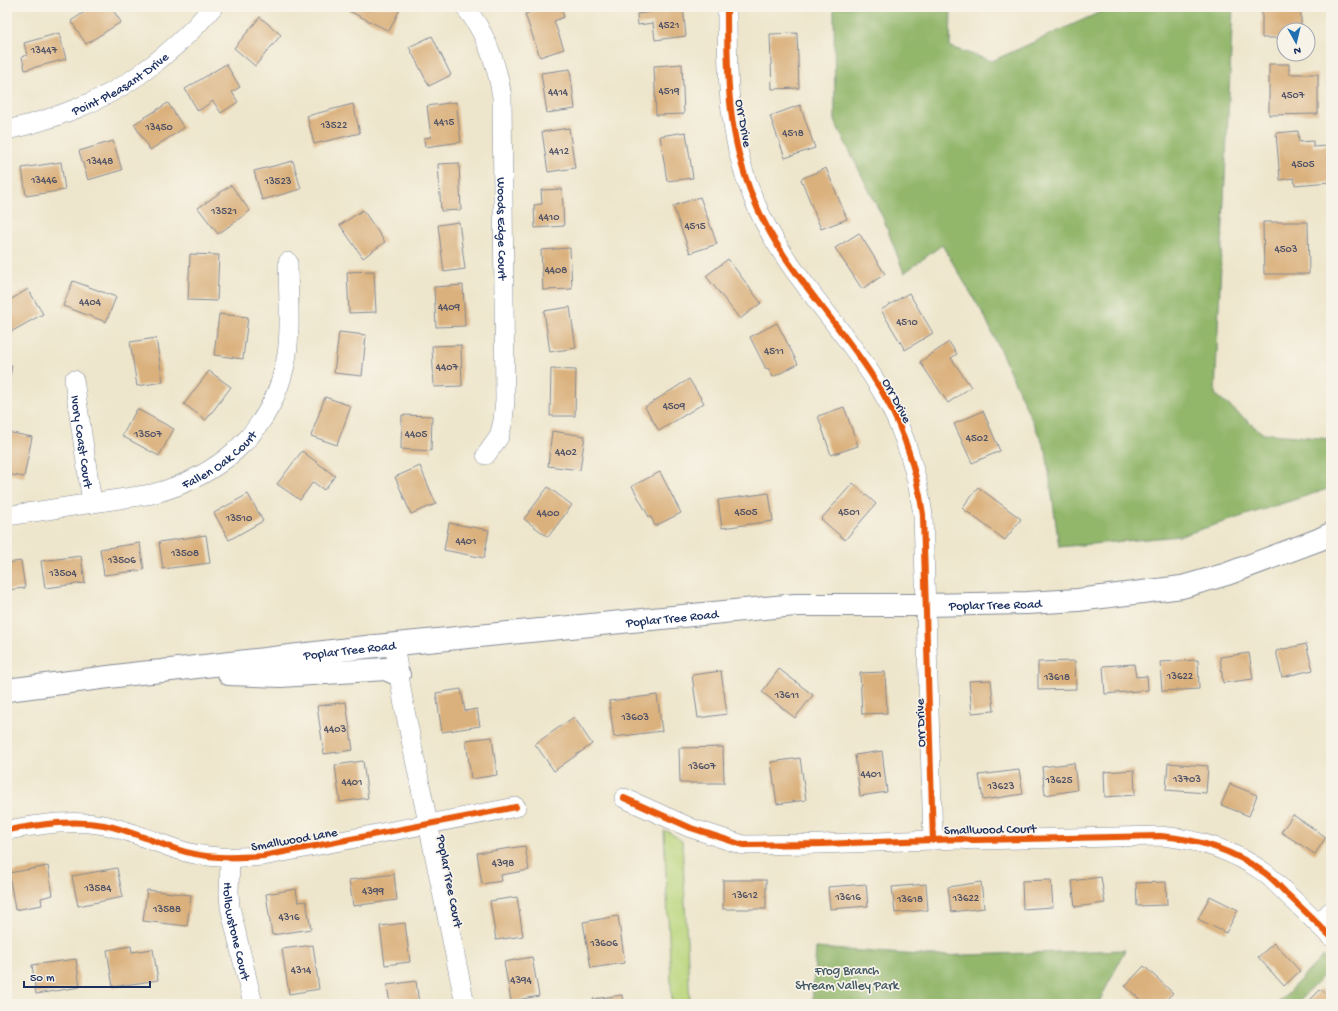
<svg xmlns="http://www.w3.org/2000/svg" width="1338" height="1011" viewBox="0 0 1338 1011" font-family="'Gochi Hand',sans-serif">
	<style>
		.green { fill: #b9d57b; stroke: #6a826c }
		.forest { fill: #92b66b; stroke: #567264 }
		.building { fill: #dab07c }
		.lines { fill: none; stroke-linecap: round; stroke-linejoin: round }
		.street-casing { stroke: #848a95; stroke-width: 20 }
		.secondary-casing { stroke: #848a95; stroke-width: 24 }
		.street { stroke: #fff; stroke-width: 19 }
		.secondary { stroke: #fff; stroke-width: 22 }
		.cycleway-casing { stroke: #f7f3e8; stroke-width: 8 }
		.cycleway { stroke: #e8590c; stroke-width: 6 }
		.labels { text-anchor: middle; stroke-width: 3.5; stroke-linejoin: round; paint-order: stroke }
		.number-label { font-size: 11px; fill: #4b4f66 }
		.street-label { font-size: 13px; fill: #1b2f5e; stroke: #f7f3e8 }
		.park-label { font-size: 13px; fill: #425865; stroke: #f7f3e8 }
	</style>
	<rect width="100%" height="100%" fill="#f7f3e8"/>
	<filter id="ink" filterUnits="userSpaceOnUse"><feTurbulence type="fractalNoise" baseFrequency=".025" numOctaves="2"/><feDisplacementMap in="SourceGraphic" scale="8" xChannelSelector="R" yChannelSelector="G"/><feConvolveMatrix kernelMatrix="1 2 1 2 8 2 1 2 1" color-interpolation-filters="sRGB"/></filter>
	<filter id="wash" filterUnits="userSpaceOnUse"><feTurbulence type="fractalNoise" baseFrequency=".012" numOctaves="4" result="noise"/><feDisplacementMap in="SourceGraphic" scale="16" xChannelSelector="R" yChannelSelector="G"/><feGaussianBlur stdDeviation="0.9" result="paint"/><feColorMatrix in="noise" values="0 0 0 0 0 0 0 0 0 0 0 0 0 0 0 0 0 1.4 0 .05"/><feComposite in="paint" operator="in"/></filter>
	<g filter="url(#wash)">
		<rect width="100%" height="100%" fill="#eee6cc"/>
		<!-- green -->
		<path class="green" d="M664 831 669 832 682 841 690 1004H672Z"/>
		<!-- forest -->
		<g class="forest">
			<path d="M834 7H951L950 47 992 61 1107 9V7H1233L1215 394 1262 433 1331 439V488L1180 536 1059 547 1046 451 985 317 942 245 904 273 883 218 835 122Z"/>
			<path d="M816 948 934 956 1125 950 1099 1002 1102 1004H812Z"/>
			<path d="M1323 956 1331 963V968L1296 1004H1277Z"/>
		</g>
		<g id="blocks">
			<!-- building -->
			<g class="building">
				<path d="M92 7H111L121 22 86 44 71 21Z"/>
				<path d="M351 7H401L389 31 349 11Z"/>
				<path d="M545 7H561L564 17 554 21 564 49 540 57 525 14Z"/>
				<path d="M651 7H683L686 36 655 40 653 23 638 25 637 14 652 12Z"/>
				<path d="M1262 7H1301V30H1284V38H1262Z"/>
				<path d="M260 17 281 35 255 66 234 48Z"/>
				<path d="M59 33 66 59 25 70 22 57 27 55 24 43Z"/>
				<path d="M797 33 799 88 772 89 770 34Z"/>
				<path d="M432 36 451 75 429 86 409 47Z"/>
				<path d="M226 64 240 87 232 92 238 102 221 113 213 101 198 111 185 89Z"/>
				<path d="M682 64 684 114 656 115 654 66Z"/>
				<path d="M1269 64H1289V74H1318V114L1269 115Z"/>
				<path d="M570 69 575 109 547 113 541 73Z"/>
				<path d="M456 102 461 142 425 147 424 138 431 137 427 106Z"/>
				<path d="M168 103 184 128 150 150 134 124Z"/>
				<path d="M353 104 360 133 314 144 307 116Z"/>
				<path d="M800 105 815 148 785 158 770 116Z"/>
				<path d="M569 128 575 168 548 172 542 132Z"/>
				<path d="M1298 131 1299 142 1313 141V147L1327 146 1330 182 1295 185 1294 178 1280 180 1276 133Z"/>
				<path d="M686 132 693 178 667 181 660 136Z"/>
				<path d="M113 141 122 170 88 180 79 151Z"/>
				<path d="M293 161 301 189 262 200 254 171Z"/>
				<path d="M61 162 65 190 26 196 22 168Z"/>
				<path d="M459 163 461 210 441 211 438 164Z"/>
				<path d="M826 168 847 219 821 229 801 179Z"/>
				<path d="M231 185 250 211 218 234 198 208Z"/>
				<path d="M562 189 564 226 535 228 534 205 542 204 541 190Z"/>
				<path d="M700 197 717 244 690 253 673 206Z"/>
				<path d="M363 210 385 242 363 258 340 225Z"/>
				<path d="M459 222 465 269 444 272 438 225Z"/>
				<path d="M1263 222H1308L1309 274H1264Z"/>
				<path d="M859 233 885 274 862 289 835 248Z"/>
				<path d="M570 248 572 289 543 290 541 250Z"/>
				<path d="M190 254 219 255 217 301 188 300Z"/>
				<path d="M728 259 761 303 740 319 706 276Z"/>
				<path d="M374 271 376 312 349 313 347 272Z"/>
				<path d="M73 281 116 297 106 322 63 306Z"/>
				<path d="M463 285 465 326 436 327 434 287Z"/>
				<path d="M28 289 43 314 7 334V302Z"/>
				<path d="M909 293 933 333 905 350 881 310Z"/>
				<path d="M570 307 576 348 550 352 544 311Z"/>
				<path d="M219 314 248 317 243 359 214 355Z"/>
				<path d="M777 323 798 364 773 377 768 368 766 369 750 337Z"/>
				<path d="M339 332 366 335 362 376 334 373Z"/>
				<path d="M156 338 163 382 137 386 130 342Z"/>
				<path d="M949 342 957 354 951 358 971 387 948 403 920 362Z"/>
				<path d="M461 345 462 386 434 387 432 346Z"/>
				<path d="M7 365 12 366 8 387H7Z"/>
				<path d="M551 369 576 370 575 416H550Z"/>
				<path d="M209 371 231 387 206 420 184 404Z"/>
				<path d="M689 379 704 403 659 431 645 407Z"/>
				<path d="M325 397 351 406 337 445 311 436Z"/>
				<path d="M844 407 858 446 831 455 818 416Z"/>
				<path d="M137 409 174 429 159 456 122 436Z"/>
				<path d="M983 411 1000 451 972 463 954 424Z"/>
				<path d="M402 415 432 416 431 451 401 449Z"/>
				<path d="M552 431 585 436 580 470 548 466Z"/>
				<path d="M7 432 32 437 24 477 7 474Z"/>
				<path d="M302 451 335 476 324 490 313 482 300 500 277 484Z"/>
				<path d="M420 466 436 504 411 514 395 477Z"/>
				<path d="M660 472 681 513 655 526 651 517H649L632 486Z"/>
				<path d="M853 483 876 504 845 540 821 519Z"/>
				<path d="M548 487 572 505 548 537 524 519Z"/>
				<path d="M978 487 1021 519 1005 540 962 508Z"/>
				<path d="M769 493 773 521 722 528 718 500Z"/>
				<path d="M248 494 263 521 229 540 214 513Z"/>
				<path d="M449 523 489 530 484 558 444 550Z"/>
				<path d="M206 535 210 563 163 569 159 542Z"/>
				<path d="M140 543 144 570 104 575 100 549Z"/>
				<path d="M81 556 85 583 45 588 41 561Z"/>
				<path d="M21 561 25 588 7 590V563Z"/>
				<path d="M1306 644 1313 670 1282 677 1276 651Z"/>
				<path d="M1249 653 1253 679 1223 683 1220 657Z"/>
				<path d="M1198 660 1199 689 1162 691 1160 662Z"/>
				<path d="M1075 661 1076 689 1038 690V662Z"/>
				<path d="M1134 664 1136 677 1147 676 1148 690 1105 694 1103 666Z"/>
				<path d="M779 669 813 695 795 718 762 692Z"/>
				<path d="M721 671 727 714 698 718 692 675Z"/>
				<path d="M885 672 887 713 862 714 860 673Z"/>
				<path d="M991 680 994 711 972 713 969 681Z"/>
				<path d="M461 689 465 711 477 709 480 726 442 732 436 693Z"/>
				<path d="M657 695 662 731 614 737 609 701Z"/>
				<path d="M346 702 353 750 324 754 317 706Z"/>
				<path d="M574 717 592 744 554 771 535 744Z"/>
				<path d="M492 737 497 775 471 779 466 740Z"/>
				<path d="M723 747 724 783H680L679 748Z"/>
				<path d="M882 751 887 792 860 796 855 755Z"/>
				<path d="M800 758 806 800 777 804 771 762Z"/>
				<path d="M363 761 368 798 340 802 335 765Z"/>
				<path d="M1074 763 1077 790 1045 795 1042 767Z"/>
				<path d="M1168 763 1208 766 1206 793 1166 790Z"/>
				<path d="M1019 770 1023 794 983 800 979 775Z"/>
				<path d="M1134 770 1135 795 1105 797 1104 772Z"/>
				<path d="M1230 784 1257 795 1249 816 1221 805Z"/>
				<path d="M1293 815 1326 837 1315 854 1281 832Z"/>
				<path d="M525 846 529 870 501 875 502 881 482 884 477 853Z"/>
				<path d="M48 866 53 895 41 898 42 905 15 910 9 873Z"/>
				<path d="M117 868 123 897 78 906 72 876Z"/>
				<path d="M394 874 397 900 353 906 349 880Z"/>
				<path d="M1101 877 1105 903 1075 907 1072 881Z"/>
				<rect x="723" y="880" width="43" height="29"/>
				<path d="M1051 880 1053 907 1023 909 1022 881Z"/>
				<path d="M981 882 984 908 951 912 948 887Z"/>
				<path d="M1166 882 1167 905 1137 906 1136 883Z"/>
				<path d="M866 884 868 906 830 909 828 887Z"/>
				<path d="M926 884 928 910 895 913 892 887Z"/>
				<path d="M296 889 298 902 306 901 311 929 272 935 266 894Z"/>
				<path d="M147 890 191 895 187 926 143 921Z"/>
				<path d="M1210 896 1238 910 1226 933 1198 919Z"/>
				<path d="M517 897 523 936 496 940 490 901Z"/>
				<path d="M618 916 625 963 591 968 583 922Z"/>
				<path d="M405 923 410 962 385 965 380 926Z"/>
				<path d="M1274 943 1300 971 1284 986 1258 957Z"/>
				<path d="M313 945 319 989 289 994 282 949Z"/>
				<path d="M131 946 132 952 153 949 158 980 113 987 107 950Z"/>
				<path d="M532 957 539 996 511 1001 504 962Z"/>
				<path d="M76 959 80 987 36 994 32 965Z"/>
				<path d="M1144 966 1173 993 1162 1004H1145L1125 986Z"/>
				<path d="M416 981 419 1004H390L387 985Z"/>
				<path d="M1321 989 1331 998V1004H1306Z"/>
				<path d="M622 995 623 1004H594L593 999Z"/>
				<path d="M762 1002V1004H734V1003Z"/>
			</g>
		</g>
	</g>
	<g filter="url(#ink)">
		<use href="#blocks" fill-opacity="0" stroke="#848a95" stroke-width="1"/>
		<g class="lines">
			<defs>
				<g id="street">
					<path id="s1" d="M465 7C486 33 497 64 502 97L505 400 503 421 499 437 486 455"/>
					<path d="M727 7C727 75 727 136 754 200 781 266 835 317 873 377 901 419 916 465 923 515L933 840"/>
					<path id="s2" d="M7 130C51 120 102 102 139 75 167 55 191 33 213 7"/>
					<path id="s3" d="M74 380 92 503"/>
					<path id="s4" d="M7 516 152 494C218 477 270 433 285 365 292 334 288 294 288 262"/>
					<path d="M394 644 404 706 465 1004"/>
					<path d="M624 798 691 828 743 845 821 844 960 839 973 840 1160 836C1198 839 1233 850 1265 873 1273 879 1280 887 1287 894 1302 908 1317 923 1331 937"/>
					<path d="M7 830C39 825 71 819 104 825 129 830 151 841 176 849 205 859 233 858 263 856L516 807"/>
					<path id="s5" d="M230 858 229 893 230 907 253 1004"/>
					<path d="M1318 924 1331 911"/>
				</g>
				<g id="secondary">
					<path d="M229 674 281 676 385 669 399 675"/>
					<path id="s6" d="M7 690 140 673 162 671 366 647 795 605H926L1027 603 1078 600 1182 587 1227 574 1318 540 1331 534"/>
				</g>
			</defs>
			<!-- street casing -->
			<use href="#street" class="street-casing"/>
			<!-- secondary casing -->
			<use href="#secondary" class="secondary-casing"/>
			<!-- street -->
			<use href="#street" class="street"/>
			<!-- secondary -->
			<use href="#secondary" class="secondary"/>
			<defs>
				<g id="cycleway">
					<path d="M727 7C727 75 727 136 754 200 781 266 835 317 873 377 901 419 916 465 923 515L933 840"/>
					<path d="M624 798 691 828 743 845 821 844 960 839 973 840 1160 836C1198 839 1233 850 1265 873 1273 879 1280 887 1287 894 1302 908 1317 923 1331 937"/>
					<path d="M7 830C39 825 71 819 104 825 129 830 151 841 176 849 205 859 233 858 263 856L516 807"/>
				</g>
			</defs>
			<!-- cycleway casing -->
			<use href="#cycleway" class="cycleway-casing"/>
			<!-- cycleway -->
			<use href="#cycleway" class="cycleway"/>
		</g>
	</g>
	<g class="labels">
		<!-- number labels -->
		<g class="number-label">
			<text x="669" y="28">4521</text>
			<text x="44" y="53">13447</text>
			<text x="669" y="94">4519</text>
			<text x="558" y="95">4414</text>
			<text x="1293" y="98">4507</text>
			<text x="444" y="125">4415</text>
			<text x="334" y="128">13522</text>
			<text x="159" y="130">13450</text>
			<text x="793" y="136">4518</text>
			<text x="559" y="154">4412</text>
			<text x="100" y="164">13448</text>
			<text x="1303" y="167">4505</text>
			<text x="44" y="183">13446</text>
			<text x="278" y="184">13523</text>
			<text x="224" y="214">13521</text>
			<text x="549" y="220">4410</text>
			<text x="695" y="229">4515</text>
			<text x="1286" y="252">4503</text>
			<text x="556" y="273">4408</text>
			<text x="90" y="305">4404</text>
			<text x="449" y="310">4409</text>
			<text x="907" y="325">4510</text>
			<text x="774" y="354">4511</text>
			<text x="447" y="370">4407</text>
			<text x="674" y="409">4509</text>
			<text x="148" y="437">13507</text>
			<text x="416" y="437">4405</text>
			<text x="977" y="441">4502</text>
			<text x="566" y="455">4402</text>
			<text x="746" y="515">4505</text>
			<text x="849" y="515">4501</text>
			<text x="548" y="516">4400</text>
			<text x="239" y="521">13510</text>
			<text x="466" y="544">4401</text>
			<text x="185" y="556">13508</text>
			<text x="122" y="563">13506</text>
			<text x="63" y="576">13504</text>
			<text x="1180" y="679">13622</text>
			<text x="1057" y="680">13618</text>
			<text x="787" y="698">13611</text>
			<text x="635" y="720">13603</text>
			<text x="335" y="732">4403</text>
			<text x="702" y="769">13607</text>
			<text x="871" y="777">4401</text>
			<text x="1187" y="782">13703</text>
			<text x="1059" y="783">13625</text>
			<text x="352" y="785">4401</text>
			<text x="1001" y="789">13623</text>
			<text x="503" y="866">4398</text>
			<text x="98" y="891">13584</text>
			<text x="373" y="894">4399</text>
			<text x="745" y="898">13612</text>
			<text x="848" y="900">13616</text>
			<text x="966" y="901">13622</text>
			<text x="910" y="902">13618</text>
			<text x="167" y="912">13588</text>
			<text x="289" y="920">4316</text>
			<text x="604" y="946">13606</text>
			<text x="301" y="973">4314</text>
			<text x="521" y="983">4394</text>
		</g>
		<!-- street labels -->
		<g class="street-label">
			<text dy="5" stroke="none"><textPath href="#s2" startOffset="123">Point Pleasant Drive</textPath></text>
			<text transform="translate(745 123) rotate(80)" y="5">Orr Drive</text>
			<text dy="5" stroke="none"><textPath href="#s1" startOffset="230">Woods Edge Court</textPath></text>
			<text transform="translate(898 400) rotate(62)" y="5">Orr Drive</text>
			<text dy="5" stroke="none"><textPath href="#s3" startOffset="62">Ivory Coast Court</textPath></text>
			<text dy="5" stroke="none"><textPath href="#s4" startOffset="223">Fallen Oak Court</textPath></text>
			<text dy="5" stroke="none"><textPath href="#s6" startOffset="993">Poplar Tree Road</textPath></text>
			<text dy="5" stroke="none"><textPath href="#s6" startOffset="669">Poplar Tree Road</textPath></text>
			<text dy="5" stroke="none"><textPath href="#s6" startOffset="345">Poplar Tree Road</textPath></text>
			<text transform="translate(919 723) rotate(-92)" y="5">Orr Drive</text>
			<text transform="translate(990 828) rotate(-1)" y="5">Smallwood Court</text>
			<text transform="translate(294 838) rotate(-10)" y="5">Smallwood Lane</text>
			<text transform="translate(451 881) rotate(79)" y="5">Poplar Tree Court</text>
			<text dy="5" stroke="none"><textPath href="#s5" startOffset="74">Hollowstone Court</textPath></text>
		</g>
		<!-- park labels -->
		<g class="park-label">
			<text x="847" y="974">Frog Branch<tspan x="847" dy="15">Stream Valley Park</tspan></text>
		</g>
	</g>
	<!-- margin -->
	<rect width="1338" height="1011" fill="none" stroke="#f7f3e8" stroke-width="24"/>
	<!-- north arrow -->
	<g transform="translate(1296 42) rotate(172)"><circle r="19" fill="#f7f3e8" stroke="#9fa5b1"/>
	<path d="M0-3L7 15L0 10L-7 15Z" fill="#1f6fb2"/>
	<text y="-6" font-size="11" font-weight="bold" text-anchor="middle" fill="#1b2f5e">N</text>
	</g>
	<!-- scale -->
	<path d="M24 981v6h126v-6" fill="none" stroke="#1b2f5e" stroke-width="2"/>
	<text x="30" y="981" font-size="12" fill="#1b2f5e" stroke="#f7f3e8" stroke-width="3" paint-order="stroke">50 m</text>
</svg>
